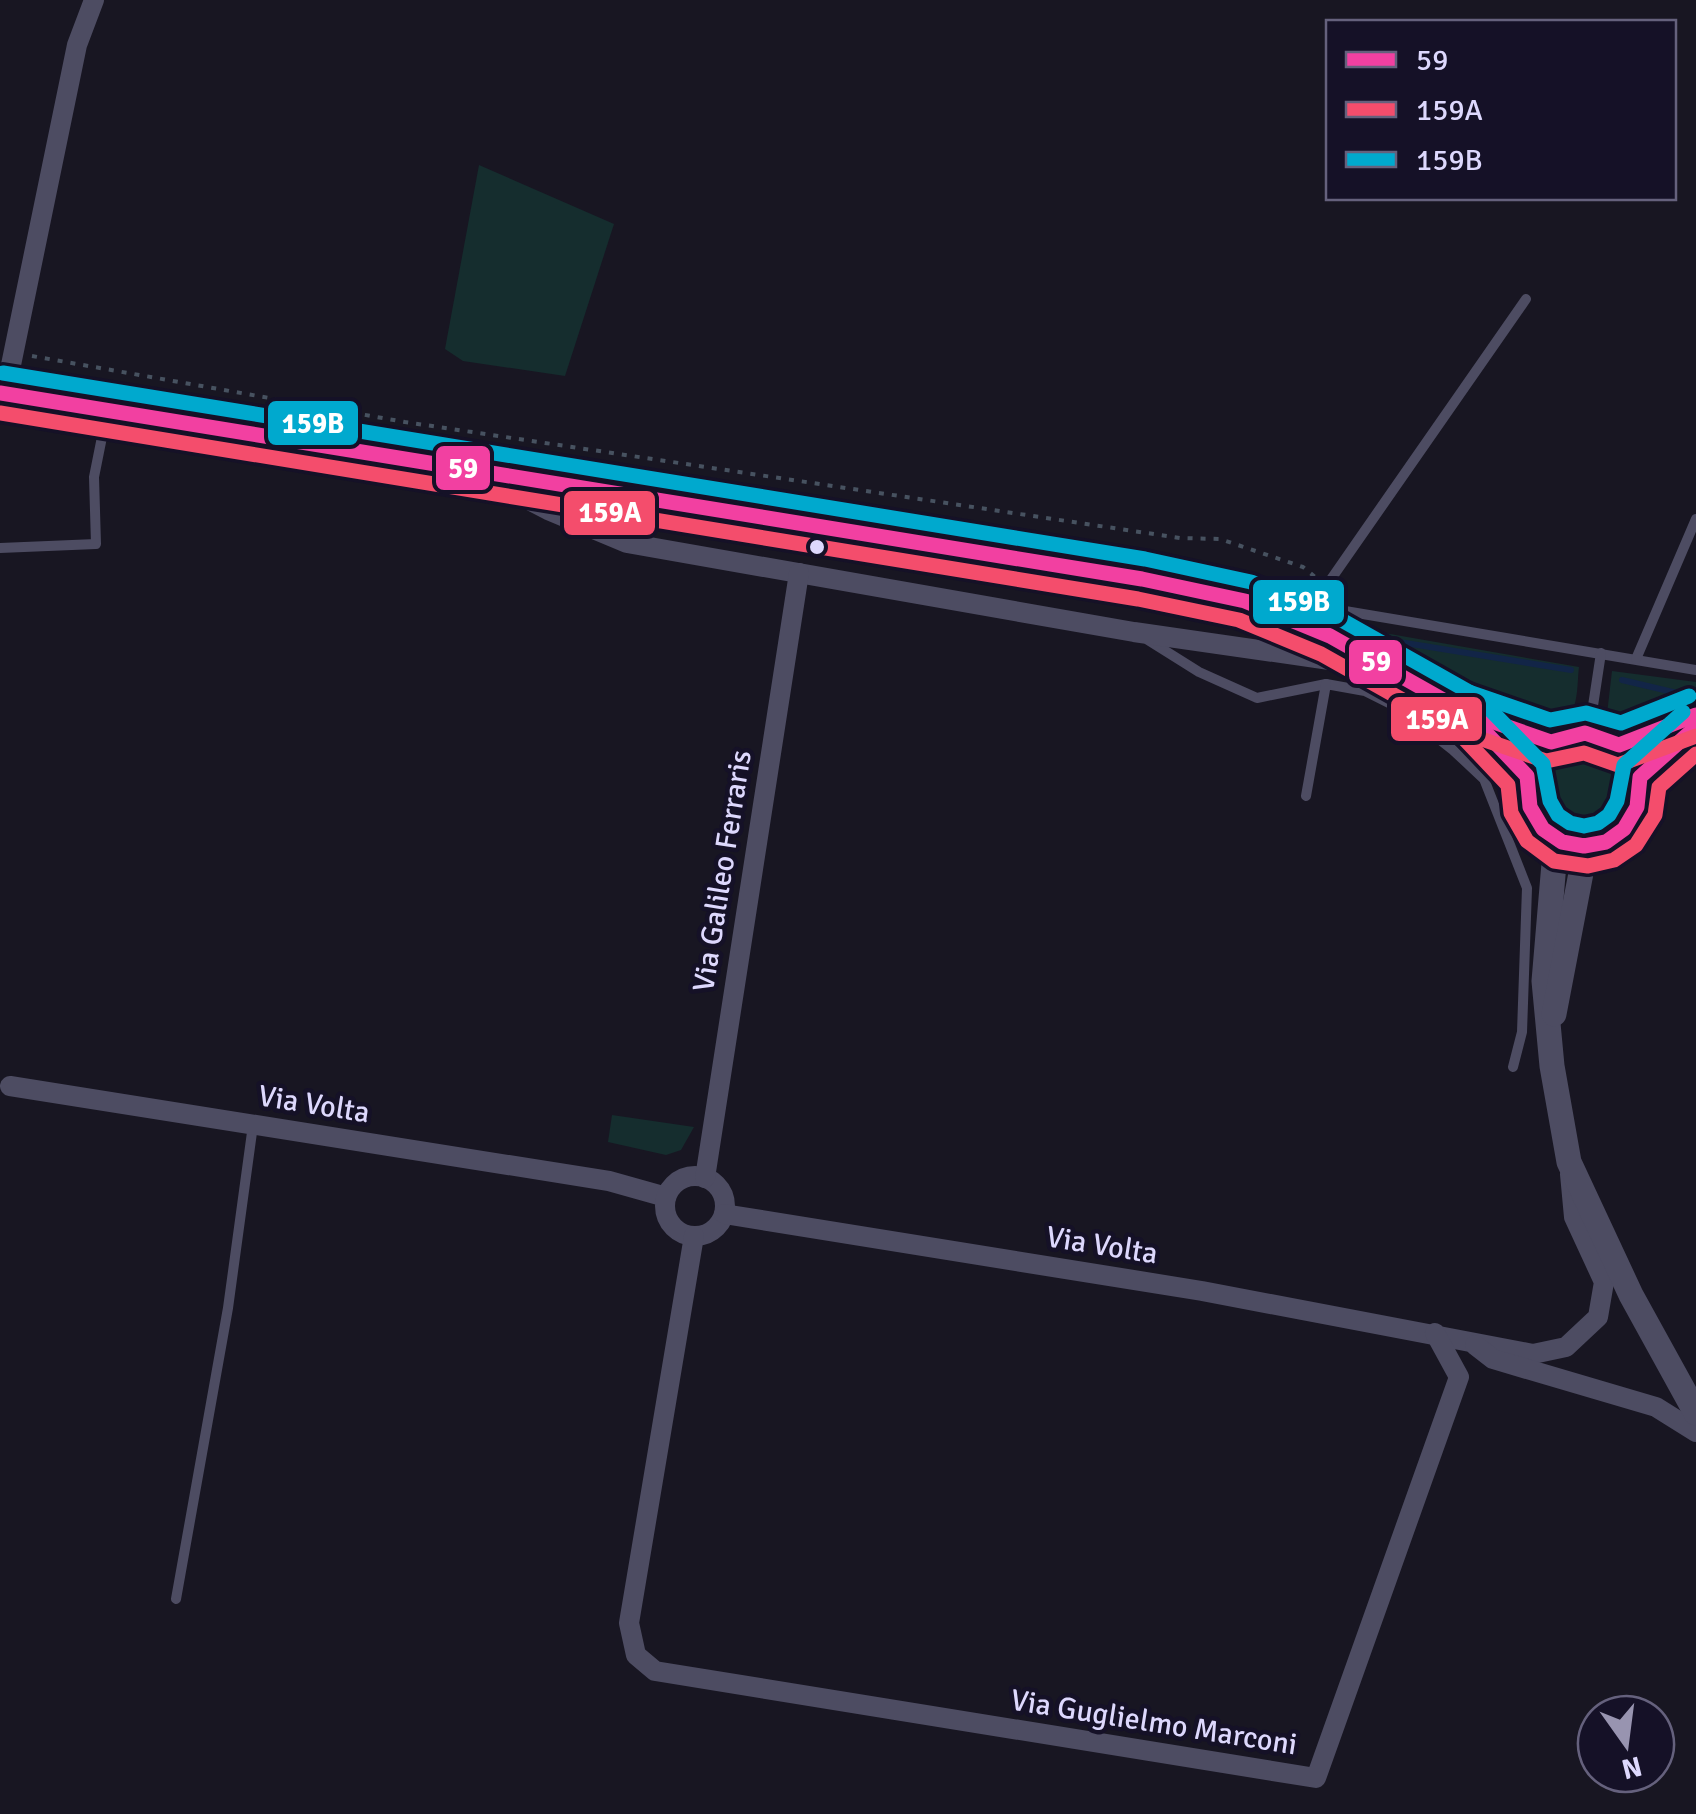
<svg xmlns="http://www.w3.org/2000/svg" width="1696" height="1814" viewBox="0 0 1696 1814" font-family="Signika,sans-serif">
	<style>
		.green { fill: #152d2e }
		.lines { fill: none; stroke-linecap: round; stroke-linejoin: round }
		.stream { stroke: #122547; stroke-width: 6 }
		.path { stroke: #475260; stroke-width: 4; stroke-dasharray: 5 8; stroke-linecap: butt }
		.service { stroke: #4d4c62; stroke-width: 10 }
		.minor { stroke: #4d4c62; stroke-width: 20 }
		.tertiary { stroke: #4d4c62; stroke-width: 25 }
		.bus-1-casing { stroke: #151127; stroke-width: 22 }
		.bus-2-casing { stroke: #151127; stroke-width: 22 }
		.bus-3-casing { stroke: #151127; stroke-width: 22 }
		.bus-1 { stroke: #f240a1; stroke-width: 15 }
		.bus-2 { stroke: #f44d6c; stroke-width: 15 }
		.bus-3 { stroke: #00a9ce; stroke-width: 15 }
		.bus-dot { fill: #ddd8fd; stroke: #151127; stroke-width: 4 }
		.labels { text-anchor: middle; stroke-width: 9; stroke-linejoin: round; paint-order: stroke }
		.street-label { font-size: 30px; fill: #ddd8fd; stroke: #151127 }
		.line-badge { stroke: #151127; stroke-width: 4 }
		.badge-label { font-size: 28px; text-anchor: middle; font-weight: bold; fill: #fff }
	</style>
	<rect width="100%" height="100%" fill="#181622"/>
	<!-- green -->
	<g class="green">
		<path d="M479 165 614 224 565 376 463 361 445 349Z"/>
		<path d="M1350 627 1579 667C1577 682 1579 709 1566 719 1526 753 1389 650 1350 627Z"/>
		<path d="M1612 671 1696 682V702L1649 721 1617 726 1607 714Z"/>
		<circle cx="1583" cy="794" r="46"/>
		<path d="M612 1115 694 1127 681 1150 666 1155 608 1142Z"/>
	</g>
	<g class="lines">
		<!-- stream -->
		<g class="stream">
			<path d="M0 418 51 426"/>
			<path d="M68 429 85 432"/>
			<path d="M117 437 419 483"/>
			<path d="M577 507 1194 607 1289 634"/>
			<path d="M1387 640 1571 670"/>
			<path d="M1622 680 1694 697"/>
		</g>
		<!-- path -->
		<path class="path" d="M32 356 405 422 1180 538 1220 539 1303 567 1315 577"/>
		<!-- service -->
		<g class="service">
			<path d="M1526 299 1327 585 1330 599 1345 611 1696 670"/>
			<path d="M0 548 96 544 94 477 107 412"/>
			<path d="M1148 640 1199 672 1257 698 1326 684 1365 691 1401 709 1453 750 1484 779 1527 888 1522 1032 1513 1067"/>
			<path d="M1636 659 1696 519"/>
			<path d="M1589 732 1601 653"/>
			<path d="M1306 796 1326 684"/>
			<path d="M176 1599 228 1308 253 1125"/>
		</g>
		<!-- minor -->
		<g class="minor">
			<path d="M5 394 77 45 94 0"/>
			<path d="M483 476 548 510 627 543 1134 632 1378 667"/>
			<path d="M10 1086 609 1181 666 1197"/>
			<circle cx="695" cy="1206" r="30"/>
			<path d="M705 1178 799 573"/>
			<path d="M724 1214 1202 1291 1533 1354 1566 1347 1598 1317 1604 1282 1574 1217 1570 1174"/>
			<path d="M694 1236 629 1623 636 1655 655 1671 1316 1778 1459 1377 1435 1333"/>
			<path d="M1475 1345 1493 1359 1656 1407 1696 1432"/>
		</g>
		<!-- tertiary -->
		<g class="tertiary">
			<path d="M0 393 1142 579 1245 601 1288 616 1330 636 1468 714 1551 742"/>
			<path d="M1471 718 1527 776"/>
			<circle cx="1583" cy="790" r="57"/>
			<path d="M1619 745 1696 715"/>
			<path d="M1640 777 1696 727"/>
			<path d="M1556 840 1544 981 1552 1066 1569 1162 1631 1295 1696 1413"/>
			<path d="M1554 1014 1586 847"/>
		</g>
		<defs>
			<g id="bus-1">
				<path d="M0 393 1142 579 1245 601 1330 636 1468 714 1527 776 1530 807 1543 829 1562 842 1584 846 1606 842 1624 829 1637 807 1640 777 1696 727"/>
				<path d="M1462 711 1551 742 1585 733 1619 745 1696 715"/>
			</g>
			<g id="bus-2">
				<path d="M0 413 1138 599 1239 620 1321 654 1456 730 1508 785 1511 813 1527 841 1554 861 1588 866 1614 860 1636 845 1655 815 1659 787 1696 754"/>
				<path d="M1455 730 1546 761 1584 753 1618 765 1696 736"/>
			</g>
			<g id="bus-3">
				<path d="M3 373 1145 559 1251 582 1338 618 1478 697 1543 764 1550 801 1558 815 1570 823 1584 826 1598 823 1609 815 1617 801 1624 765 1683 712"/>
				<path d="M1469 692 1550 720 1586 713 1621 723 1689 696"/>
			</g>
		</defs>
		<!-- bus-1 casing -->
		<use href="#bus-1" class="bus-1-casing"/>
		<!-- bus-2 casing -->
		<use href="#bus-2" class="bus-2-casing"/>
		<!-- bus-3 casing -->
		<use href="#bus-3" class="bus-3-casing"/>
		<!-- bus-1 -->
		<use href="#bus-1" class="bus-1"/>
		<!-- bus-2 -->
		<use href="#bus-2" class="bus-2"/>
		<!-- bus-3 -->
		<use href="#bus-3" class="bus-3"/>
	</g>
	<!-- markers -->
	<circle class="bus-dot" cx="817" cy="547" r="9"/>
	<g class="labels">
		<!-- street labels -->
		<g class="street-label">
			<text transform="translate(722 871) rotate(-81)" y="10">Via Galileo Ferraris</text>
			<text transform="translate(314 1104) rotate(9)" y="10">Via Volta</text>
			<text transform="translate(1102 1245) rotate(9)" y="10">Via Volta</text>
			<text transform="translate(1154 1722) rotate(9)" y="10">Via Guglielmo Marconi</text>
		</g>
	</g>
	<g class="line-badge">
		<rect x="266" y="399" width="94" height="48" rx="10" fill="#00a9ce"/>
		<rect x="434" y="444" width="58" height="48" rx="10" fill="#f240a1"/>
		<rect x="562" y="489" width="95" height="48" rx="10" fill="#f44d6c"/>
		<rect x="1251" y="578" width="95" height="48" rx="10" fill="#00a9ce"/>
		<rect x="1347" y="638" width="57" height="48" rx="10" fill="#f240a1"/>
		<rect x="1389" y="695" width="95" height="48" rx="10" fill="#f44d6c"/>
	</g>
	<g class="badge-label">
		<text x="313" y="433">159B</text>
		<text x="463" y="478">59</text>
		<text x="610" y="522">159A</text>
		<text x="1299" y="611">159B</text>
		<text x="1376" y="671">59</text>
		<text x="1437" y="729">159A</text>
	</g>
	<!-- legend -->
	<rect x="1326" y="20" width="350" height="180" fill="#151127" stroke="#65617d" stroke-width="2.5"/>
	<rect x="1346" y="52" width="50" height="15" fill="#f240a1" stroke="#65617d" stroke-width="2.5"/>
	<text x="1416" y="70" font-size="30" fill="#ddd8fd">59</text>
	<rect x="1346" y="102" width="50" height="15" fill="#f44d6c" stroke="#65617d" stroke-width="2.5"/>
	<text x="1416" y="120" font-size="30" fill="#ddd8fd">159A</text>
	<rect x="1346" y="152" width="50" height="15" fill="#00a9ce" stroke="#65617d" stroke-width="2.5"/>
	<text x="1416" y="170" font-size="30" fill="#ddd8fd">159B</text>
	<!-- north arrow -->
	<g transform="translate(1626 1744) rotate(166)"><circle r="48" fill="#151127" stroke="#65617d" stroke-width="2.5"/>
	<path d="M0-8L18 38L0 25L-18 38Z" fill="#9894b0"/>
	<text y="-15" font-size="28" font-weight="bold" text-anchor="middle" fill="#ddd8fd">N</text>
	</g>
</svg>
